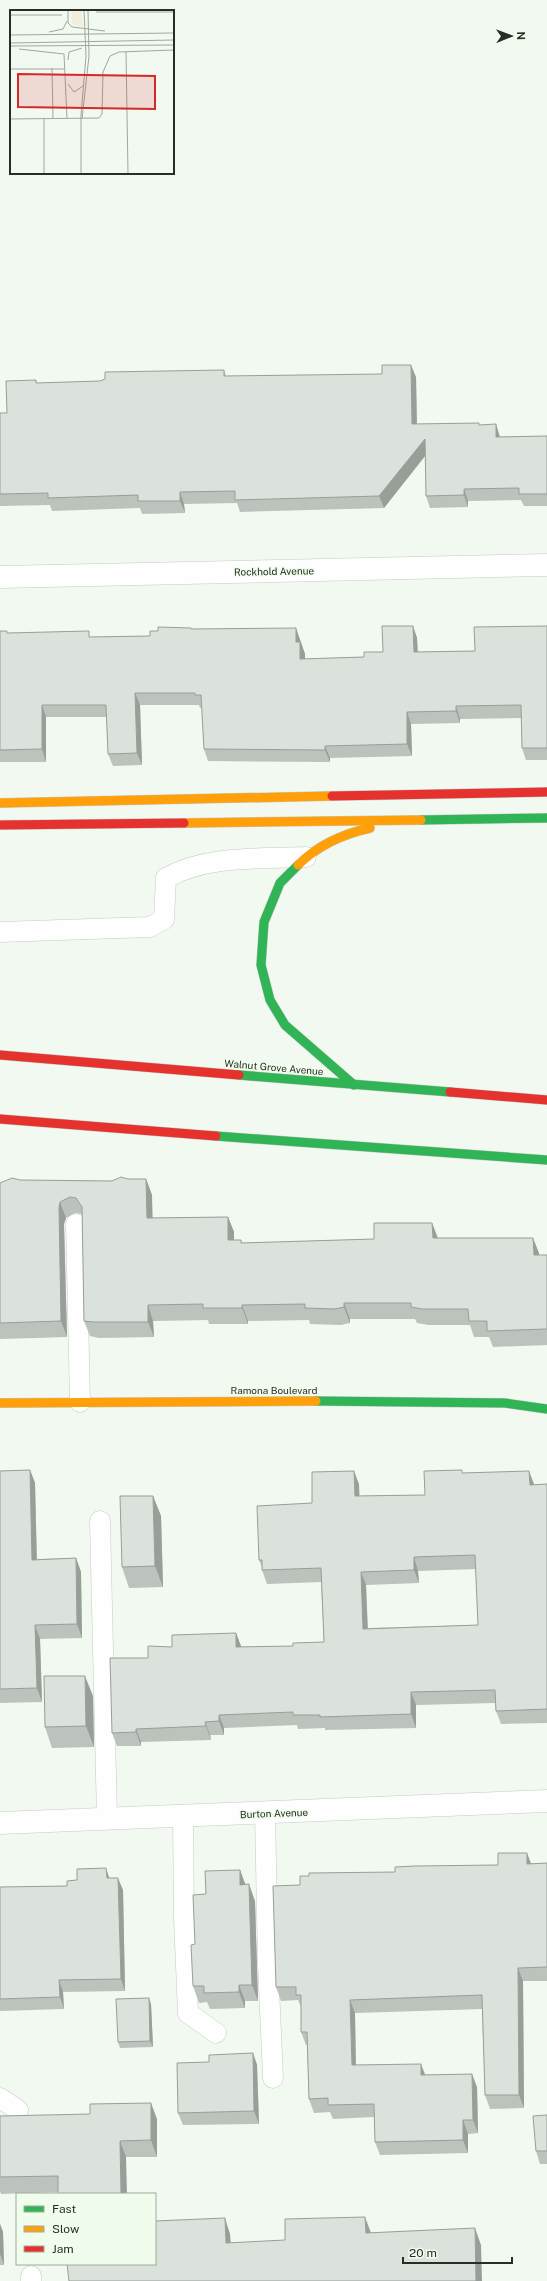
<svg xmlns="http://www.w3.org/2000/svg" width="547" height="2281" viewBox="0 0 547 2281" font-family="'Public Sans',sans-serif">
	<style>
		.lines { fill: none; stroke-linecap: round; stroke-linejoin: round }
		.lane-casing { stroke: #c5cbc4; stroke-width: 21 }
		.street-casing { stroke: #c5cbc4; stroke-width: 23 }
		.fast-casing { stroke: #c5cbc4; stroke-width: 10 }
		.slow-casing { stroke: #c5cbc4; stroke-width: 10 }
		.jam-casing { stroke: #c5cbc4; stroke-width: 10 }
		.lane { stroke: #fdfefd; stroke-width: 20 }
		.street { stroke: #fdfefd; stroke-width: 22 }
		.fast { stroke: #30b455; stroke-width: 9 }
		.slow { stroke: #ff9f0a; stroke-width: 9 }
		.jam { stroke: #e5322d; stroke-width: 9 }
		.wall { fill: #bcc2bc; fill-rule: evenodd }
		.shaded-wall { fill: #999e99 }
		.building { fill: #dbe1db; stroke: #999e99; fill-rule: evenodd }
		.labels { text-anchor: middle; stroke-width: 3; stroke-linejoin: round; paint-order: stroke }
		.street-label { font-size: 10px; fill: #282d27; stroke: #f0fdec }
		.inset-road { fill: none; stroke: #a1a7a0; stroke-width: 1 }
		.view { fill: #d62828; fill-opacity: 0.15; stroke: #d62828; stroke-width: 2 }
		.inset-edge { fill: none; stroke: #282d27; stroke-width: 2 }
	</style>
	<rect width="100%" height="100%" fill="#f2f9f0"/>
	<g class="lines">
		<defs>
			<g id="lane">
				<path d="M0 932 150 927 164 919 166 878C207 855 259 859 306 857"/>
				<path d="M76 1224 80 1402"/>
				<path d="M100 1521 107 1819"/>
				<path d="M265 1813 268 1964 273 2078"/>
				<path d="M183 1816 184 1919 188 2013 216 2033"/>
				<path d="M0 2098 18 2110"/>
				<path d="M31 2276V2281"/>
			</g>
			<g id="street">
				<path d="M0 577 547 565"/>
				<path d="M0 1823 547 1801"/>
			</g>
			<g id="fast">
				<path d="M421 820 547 818"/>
				<path d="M298 865 280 883 264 922 261 965 270 1000 285 1025 354 1085"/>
				<path d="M239 1075 450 1092"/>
				<path d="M216 1136 547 1160"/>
				<path d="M316 1401 505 1403 547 1409"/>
			</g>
			<g id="slow">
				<path d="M0 803 332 796"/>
				<path d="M184 823 421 820"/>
				<path d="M298 865C318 845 343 834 370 828"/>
				<path d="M0 1403 316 1401"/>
			</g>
			<g id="jam">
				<path d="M332 796 547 792"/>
				<path d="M0 825 184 823"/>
				<path d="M0 1055 239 1075"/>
				<path d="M450 1092 547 1100"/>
				<path d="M0 1119 216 1136"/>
			</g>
		</defs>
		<!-- lane casing -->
		<use href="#lane" class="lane-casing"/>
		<!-- street casing -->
		<use href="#street" class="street-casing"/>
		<!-- fast casing -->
		<use href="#fast" class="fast-casing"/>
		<!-- slow casing -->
		<use href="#slow" class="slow-casing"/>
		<!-- jam casing -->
		<use href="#jam" class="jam-casing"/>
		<!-- lane -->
		<use href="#lane" class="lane"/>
		<!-- street -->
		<use href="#street" class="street"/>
		<!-- fast -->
		<use href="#fast" class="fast"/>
		<!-- slow -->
		<use href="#slow" class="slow"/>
		<!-- jam -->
		<use href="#jam" class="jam"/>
	</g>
	<!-- wall -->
	<g class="wall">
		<path d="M224 370 226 376 416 377 417 424 479 425 500 437 547 436V506H524L521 500 468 501V507L430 508 426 496 425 456 384 508 240 512 237 503 184 504 185 513 142 514 140 508 52 511 50 505 0 506V413H7L36 380 37 383 100 381Z"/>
		<path d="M413 626 417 638 418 652 475 651 547 626V760H526L522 748 521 718 460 719V723L411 724 412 756 330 758V762L208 761 204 749 202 707 200 708 199 705H140L142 765 113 766 108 754 107 717H46V762H0V631L7 633 91 637 150 636 191 629 301 641V643L305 654V659L364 657 383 652Z"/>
		<path d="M128 1179H146L152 1195V1218L228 1217 234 1232V1240H241L242 1243 374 1239 432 1223 438 1238H533L539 1255H547V1345L493 1347 489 1337H474L470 1325H428L417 1323 415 1319H350V1323L341 1325 310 1324 309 1320 248 1321V1324H209L208 1320 153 1321 154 1337 99 1338 90 1336 84 1321 82 1214 75 1213 66 1218 64 1224 67 1337 0 1339V1183L20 1180 112 1181Z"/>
		<path d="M30 1470 35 1483 37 1559 76 1558 81 1572 82 1638 40 1639 42 1702 0 1703V1471Z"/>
		<path d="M463 1473 534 1485 547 1484V1723L501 1724 496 1711 495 1703 416 1705V1728L325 1730V1728L298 1729 297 1725 224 1728V1735H210L211 1740 141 1742V1746H117L112 1733 148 1658 172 1647 236 1633 241 1647 293 1646 324 1642 321 1582 267 1584 262 1570V1567L259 1560 312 1503 359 1484V1496L425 1495ZM476 1569 478 1625 368 1628 366 1585 419 1583 418 1571Z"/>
		<path d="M153 1496 161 1516 163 1587 129 1588 122 1567Z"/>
		<path d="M93 1696 94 1747 52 1748 45 1727Z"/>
		<path d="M547 1863V1981H523L524 2108 490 2109 485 2095 482 2009 355 2013 356 2065 425 2075 477 2087 478 2133 468 2134V2153L380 2155 375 2142 374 2117 333 2119 330 2112 314 2113 309 2099 307 2045H306L301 2032V2007L298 2000 281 2001 276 1987 300 1885 395 1872 498 1865Z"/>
		<path d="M240 1870 245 1885 255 1901 258 2001H245V2008L210 2009 207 2002 199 2003 193 1986 195 1944 206 1894Z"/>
		<path d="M110 1878 123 1890 125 1991 63 1992 64 2009 0 2011V1887L67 1886 77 1880Z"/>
		<path d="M151 2004 153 2047 120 2048 118 2042Z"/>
		<path d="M253 2053 257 2065 259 2124 183 2125 178 2113 209 2062Z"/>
		<path d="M547 2115V2164H540L536 2151Z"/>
		<path d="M0 2116 157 2119V2157H126L58 2192 1 2194 0 2191Z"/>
		<path d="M0 2224 3 2232 4 2265H0Z"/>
	</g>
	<!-- shaded-wall -->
	<g class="shaded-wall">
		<path d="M411 365 416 377 417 436 412 424Z"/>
		<path d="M496 424 500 437 501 449 496 437Z"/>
		<path d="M425 439 429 451 384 508 379 496Z"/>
		<path d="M464 489 468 501V507L464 495Z"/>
		<path d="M180 492 184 504 185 513 180 501Z"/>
		<path d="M413 626 417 638 418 664 414 652Z"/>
		<path d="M296 628 305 654V672L300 659 296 642Z"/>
		<path d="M135 693 140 705 142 765 137 753Z"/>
		<path d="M42 705 46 717V762L42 749Z"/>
		<path d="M456 706 460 719V723L456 711Z"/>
		<path d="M407 712 411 724 412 756 407 744Z"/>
		<path d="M325 746 330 758V762L325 750Z"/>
		<path d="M146 1179 152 1195 153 1234 147 1218Z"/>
		<path d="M60 1202 66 1218 64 1224 67 1337 61 1321 59 1208Z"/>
		<path d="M228 1217 234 1232V1256L228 1240Z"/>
		<path d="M432 1223 438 1239 433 1238Z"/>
		<path d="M533 1238 539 1253V1271L534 1255Z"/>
		<path d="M344 1303 350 1319V1323L344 1307Z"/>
		<path d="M148 1305 153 1321 154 1337 148 1322Z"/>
		<path d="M242 1305 248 1321V1324L242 1308Z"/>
		<path d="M30 1470 35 1483 37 1573 32 1560Z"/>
		<path d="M354 1471 359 1484 360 1510 355 1496Z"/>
		<path d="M529 1471 534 1484 535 1499 530 1485Z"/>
		<path d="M153 1496 161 1516 163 1587 155 1566Z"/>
		<path d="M414 1557 418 1571 419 1583 414 1570Z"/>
		<path d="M76 1558 81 1572 82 1638 77 1624Z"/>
		<path d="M361 1572 366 1585 368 1642 363 1629Z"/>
		<path d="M35 1625 40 1639 42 1702 37 1688Z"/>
		<path d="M236 1633 241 1646V1661L236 1647Z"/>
		<path d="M85 1676 93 1696 94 1747 86 1726Z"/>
		<path d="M411 1692 416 1705V1728L411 1714Z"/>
		<path d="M219 1715 224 1728V1735L219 1721Z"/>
		<path d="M205 1722 210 1735 211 1740 206 1726Z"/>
		<path d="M136 1729 141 1742V1746L136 1732Z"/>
		<path d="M527 1853 532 1866 527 1864Z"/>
		<path d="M106 1868 110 1880 107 1878Z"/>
		<path d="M240 1870 246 1886 240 1885Z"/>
		<path d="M118 1878 123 1890 125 1991 121 1979Z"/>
		<path d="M249 1884 255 1901 258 2001 252 1985Z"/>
		<path d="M518 1968 523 1981 524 2108 519 2095Z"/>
		<path d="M59 1980 63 1992 64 2009 60 1997Z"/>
		<path d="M239 1985 245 2001V2008L239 1992Z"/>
		<path d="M149 1998 151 2004 153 2047 150 2041Z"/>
		<path d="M350 2000 355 2013 356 2079 352 2065Z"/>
		<path d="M253 2053 257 2065 259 2124 254 2111Z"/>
		<path d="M421 2064 426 2077 421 2075Z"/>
		<path d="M472 2074 477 2087 478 2133 473 2120Z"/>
		<path d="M151 2103 157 2119V2157L151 2140Z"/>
		<path d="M463 2120 468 2134V2153L463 2140Z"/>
		<path d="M120 2141 126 2157 127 2194H121Z"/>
		<path d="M365 2217 371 2233H366Z"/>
		<path d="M225 2218 230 2234 232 2259 226 2243Z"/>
		<path d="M0 2224 3 2232 4 2265 0 2254Z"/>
		<path d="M475 2228 481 2245 482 2281H476Z"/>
	</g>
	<!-- building -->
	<g class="building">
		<path d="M382 365H411L412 424 479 423V425L496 424V437L547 436V494H519V488L464 489V495L426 496 425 439 379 496 235 500V491L180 492V501H138V495L48 498V493L0 494V413H7L6 381 36 380V383L100 381 105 379V372L224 370V376L382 374Z"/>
		<path d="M382 626H413L414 652 475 651 474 627 547 626V748H522L521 705 456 706V711L407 712V744L325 746V750L204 749 201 695H195V693H135L137 753 108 754 106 705H42V749L0 750V631H7V633L89 631V637L150 636V631H158V627L191 628V629L296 628V642H300V659L364 657V652H383Z"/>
		<path d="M121 1177 128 1179H146L147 1218 228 1217V1240H241V1243L374 1239V1223H432L433 1238H533L534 1255H547V1329L487 1331V1321H469L468 1309H422L411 1307V1303H344V1307L335 1309 305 1308V1304L242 1305V1308H203V1304L148 1305V1322H93L84 1321 82 1207 76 1198 70 1197 60 1202 59 1208 61 1321 0 1323V1183L12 1178 20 1180 112 1181Z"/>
		<path d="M30 1470 32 1560 76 1558 77 1624 35 1625 37 1688 0 1689V1471Z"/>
		<path d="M462 1470V1473L529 1471 530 1485 547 1484V1709L496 1711 495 1690 411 1692V1714L320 1717V1715H293V1712L219 1715V1721L205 1722 206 1726 136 1729V1732L112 1733 110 1658H148V1646L172 1647V1635L236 1633V1647L293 1646V1643L324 1642 321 1568 262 1570V1560H259L257 1506 312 1503V1472L354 1471 355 1496 425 1495 424 1471ZM475 1555 478 1625 363 1629 361 1572 414 1570V1557Z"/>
		<path d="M120 1496H153L155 1566 122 1567Z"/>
		<path d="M44 1676H85L86 1726 45 1727Z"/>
		<path d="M498 1853H527V1864L547 1863V1967L518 1968 519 2095H485L482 1995 350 2000 352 2065 421 2064V2075L472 2074 473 2120H463V2140L375 2142 374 2104 328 2105V2098L309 2099 307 2032H301V1995H296V1987H276L273 1886 300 1885V1876H309V1873L395 1872V1867L415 1866 498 1865Z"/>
		<path d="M106 1868 107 1878H118L121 1979 59 1980 60 1997 0 1999V1887L67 1886V1881L77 1880V1869Z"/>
		<path d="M240 1870V1885L249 1884 252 1985H239V1992L204 1993V1986H193L191 1945 195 1944 193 1895 206 1894 205 1871Z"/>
		<path d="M149 1998 150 2041 118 2042 116 1999Z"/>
		<path d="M253 2053 254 2111 178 2113 177 2063 209 2062V2055Z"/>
		<path d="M151 2103V2140L120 2141 121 2194H58V2176L0 2177V2116L90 2114V2104Z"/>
		<path d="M547 2115V2151H536L533 2116Z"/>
		<path d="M365 2217 366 2233 475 2228 476 2281H69L67 2264H155V2221L225 2218 226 2243 285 2240V2219Z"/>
	</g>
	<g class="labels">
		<!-- street labels -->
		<g class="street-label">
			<text transform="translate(274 571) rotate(-1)" y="4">Rockhold Avenue</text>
			<text transform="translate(274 1067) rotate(5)" y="4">Walnut Grove Avenue</text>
			<text x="274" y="1394">Ramona Boulevard</text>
			<text transform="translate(274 1813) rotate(-2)" y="4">Burton Avenue</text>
		</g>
	</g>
	<!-- overview -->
	<g transform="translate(10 10)">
		<rect width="164" height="164" fill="#f2f9f0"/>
		<path d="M61 0H72L73 17 62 14Z" fill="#f1efdb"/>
		<path class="inset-road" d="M58 0V13L62 17 95 21M86 2H164M0 5H52M39 22 53 19 57 11M0 25 164 23M0 33 164 30M0 36 164 35M9 39 54 44 57 109M116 42 118 164M58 50 59 42 72 38M42 58 43 109M0 59H54M58 74 64 82 73 76M0 109 89 108 92 104 93 62 100 46 109 42 164 40M34 109V164M72 109 79 46 78 0M71 164V105L76 46 74 0"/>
		<path class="view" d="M8 64 145 66V99L8 97Z"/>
		<rect width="164" height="164" class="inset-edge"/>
	</g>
	<!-- legend -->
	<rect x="16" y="2193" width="140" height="72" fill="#f0fdec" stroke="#a0aa9d"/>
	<rect x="24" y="2206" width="20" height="6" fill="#30b455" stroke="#a0aa9d"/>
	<text x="52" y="2213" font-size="12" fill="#282d27">Fast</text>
	<rect x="24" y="2226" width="20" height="6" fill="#ff9f0a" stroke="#a0aa9d"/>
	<text x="52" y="2233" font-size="12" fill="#282d27">Slow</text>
	<rect x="24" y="2246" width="20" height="6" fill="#e5322d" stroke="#a0aa9d"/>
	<text x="52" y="2253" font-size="12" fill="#282d27">Jam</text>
	<!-- north arrow -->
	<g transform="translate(511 36) rotate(89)" stroke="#f0fdec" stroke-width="3" paint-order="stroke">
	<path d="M0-3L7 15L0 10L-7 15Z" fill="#282d27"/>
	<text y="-6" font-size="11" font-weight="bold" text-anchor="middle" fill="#282d27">N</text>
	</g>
	<!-- scale -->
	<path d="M403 2257v6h109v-6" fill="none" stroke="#282d27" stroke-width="2"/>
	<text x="409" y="2257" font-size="12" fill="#282d27" stroke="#f0fdec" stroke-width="3" paint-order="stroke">20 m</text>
</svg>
